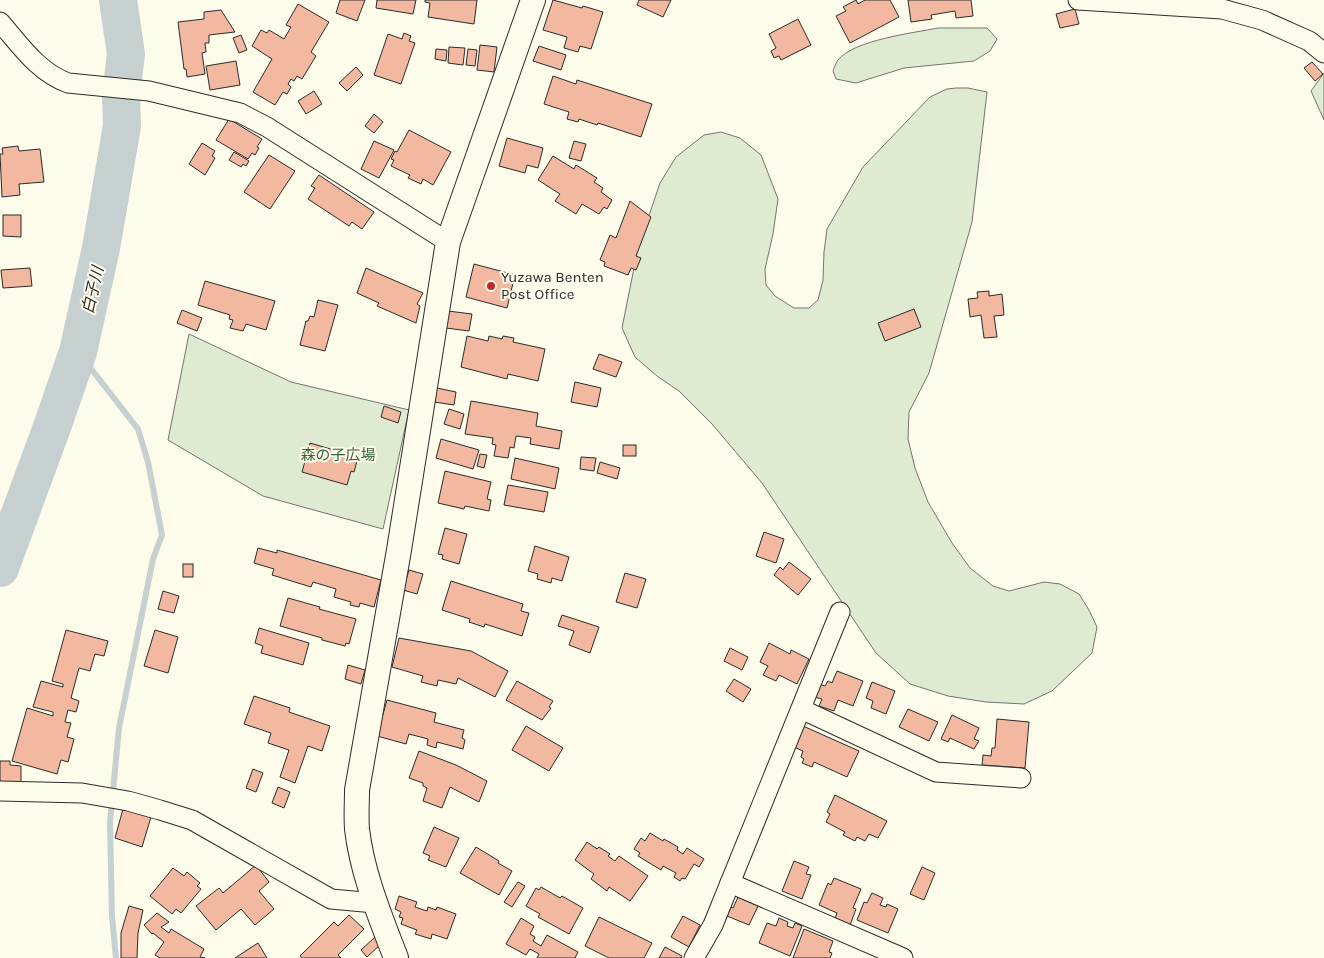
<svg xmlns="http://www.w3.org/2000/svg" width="1324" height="958" viewBox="0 0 1324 958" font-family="Karla,'Noto Sans JP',sans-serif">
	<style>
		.green { fill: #deebd1; stroke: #74746e }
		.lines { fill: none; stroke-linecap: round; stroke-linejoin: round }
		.stream { stroke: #c7d0d0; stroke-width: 6 }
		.river { stroke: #c7d0d0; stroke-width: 38 }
		.building { fill: #f2b8a0; stroke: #2b2b2b }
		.minor-casing { stroke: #2b2b2b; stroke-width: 21 }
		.tertiary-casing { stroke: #2b2b2b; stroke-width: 26 }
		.minor { stroke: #fdfbea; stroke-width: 19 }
		.tertiary { stroke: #fdfbea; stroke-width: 24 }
		.poi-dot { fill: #c62828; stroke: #fdfbea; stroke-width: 2 }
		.labels { text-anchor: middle; stroke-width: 4; stroke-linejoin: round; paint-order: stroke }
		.poi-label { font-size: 15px; fill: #2b2b2b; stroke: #fdfbea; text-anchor: start }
		.park-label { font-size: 15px; fill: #34623c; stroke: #fdfbea }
		.water-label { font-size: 16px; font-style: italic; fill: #2b2b2b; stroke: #fdfbea }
	</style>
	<rect width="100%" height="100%" fill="#fdfbea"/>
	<!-- green -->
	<g class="green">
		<path d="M938 28H987L997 39 990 51 974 61 904 68 856 83 836 79 833 71C834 68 836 63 838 60 854 40 913 33 938 28Z"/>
		<path d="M1324 73V120L1311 91Z"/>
		<path d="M956 88H968L987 92 972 222 929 373 909 412 908 439 915 468 928 502 952 543 970 568 993 586 1009 591 1044 582 1060 584 1079 594 1089 610 1097 627 1092 653 1052 691 1024 704 986 702 948 696 910 684 876 653 762 483 712 424 679 391 657 376 635 357 622 328 638 248 660 183 676 157 704 135 721 132 740 138 761 155 778 199 773 234 765 269 766 285 775 296 794 308H809L818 300 823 280 824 252 827 229 863 167 930 97 947 89Z"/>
		<path d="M189 334 291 382 409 410 383 529 263 496 168 440Z"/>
	</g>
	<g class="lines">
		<!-- stream -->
		<path class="stream" d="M78 352 138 429 148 462 162 535 153 559 119 728 110 822 112 916 116 958"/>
		<!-- river -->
		<path class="river" d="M0 568 52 427 78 352 101 248 122 126 121 95 126 54 118 0"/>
	</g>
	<!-- building -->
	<g class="building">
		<path d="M340 0H365L357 21 336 13Z"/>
		<path d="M377 0H416L413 14 376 8Z"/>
		<path d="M425 0H477L474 24 428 17 430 3 425 2Z"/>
		<path d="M553 0 582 8 583 6 603 12 591 49 580 46 578 52 564 48 567 37 543 30Z"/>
		<path d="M639 0H671L663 17 637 5Z"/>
		<path d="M856 0 858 4 865 0H890L899 17 850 43 836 16 846 11 843 7Z"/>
		<path d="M908 0H971L973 16 956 18 955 11 931 15 932 19 911 22Z"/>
		<path d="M298 4 329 22 311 52 316 56 302 79 297 76 294 81 291 79 288 84 291 87 287 94 283 92 275 105 253 92 272 59 252 46 261 30 267 33 269 30 284 39 291 27 286 25Z"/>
		<path d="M1075 9 1079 24 1060 28 1056 14Z"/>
		<path d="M221 10 235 32 209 35V43H205L206 52 202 53 205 74 187 77 186 69H184L178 22 204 19V12Z"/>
		<path d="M798 19 811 45 781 60 779 56 774 58 771 51 776 48 769 34Z"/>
		<path d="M404 33 411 36 409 41 415 43 401 84 374 75 388 34 402 39Z"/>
		<path d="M241 35 247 50 239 53 233 38Z"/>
		<path d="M480 45 497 47 494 72 477 70Z"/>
		<path d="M539 46 566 55 561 70 533 61Z"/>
		<path d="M449 47 465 48 463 65 448 63Z"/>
		<path d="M436 49 447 50 446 61 435 59Z"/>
		<path d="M468 49 477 50 475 66 466 65Z"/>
		<path d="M236 61 240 85 210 90 206 66Z"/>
		<path d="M1312 62 1323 74 1315 81 1304 68Z"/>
		<path d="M356 67 363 75 347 91 339 83Z"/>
		<path d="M553 76 576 84 577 80 652 104 641 137 598 123 597 125 579 119 578 122 567 119 569 112 544 104Z"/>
		<path d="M314 91 322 104 306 114 298 101Z"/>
		<path d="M374 114 383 122 374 133 365 126Z"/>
		<path d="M229 119 262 139 257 147 259 148 255 155 252 153 248 159 216 140Z"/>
		<path d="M409 130 451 152 433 185 423 179 421 184 408 178 410 175 391 166 394 160 391 159 395 151 397 152Z"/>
		<path d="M507 138 543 148 538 168 527 165 525 173 499 166Z"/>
		<path d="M374 141 394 150 379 178 361 169Z"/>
		<path d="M574 141 586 144 581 161 569 158Z"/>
		<path d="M202 143 215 151 212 156 215 158 205 175 189 164Z"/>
		<path d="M18 146 19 151 40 149 44 182 19 184 20 195 2 197 0 154H3L2 148Z"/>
		<path d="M234 152 249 161 246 166 243 164 241 167 229 160Z"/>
		<path d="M269 155 295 171 270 209 244 192Z"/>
		<path d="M553 156 574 169 576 165 597 178 594 182 603 188 601 192 612 200 607 209 604 207 599 214 582 204 576 214 555 201 560 194 538 180Z"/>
		<path d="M319 175 374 212 362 229 352 222 349 226 308 199 315 188 311 186Z"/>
		<path d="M630 201 651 217 636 256 641 258 636 270 631 268 628 275 604 266 605 262 600 260 610 235 616 238Z"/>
		<path d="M3 215H21V237L3 236Z"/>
		<path d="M474 264 515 275 507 308 466 297Z"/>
		<path d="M30 268 32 286 3 288 1 270Z"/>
		<path d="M366 268 423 293 417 304 420 306 416 323 377 306 379 303 357 293Z"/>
		<path d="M205 281 275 301 266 330 246 324 243 331 230 328 233 320 229 319 230 315 198 305Z"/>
		<path d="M989 291V296L1002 294 1004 315 994 316 997 337 984 338 981 315 970 317 968 299 978 298 977 292Z"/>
		<path d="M318 300 338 305 325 351 300 345 306 321H308L310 316 314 317Z"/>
		<path d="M914 309 921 327 885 341 878 323Z"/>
		<path d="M182 310 202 318 197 331 177 323Z"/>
		<path d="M448 311 472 314 469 331 446 328Z"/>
		<path d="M467 336 488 341 489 336 502 339 503 336 514 338 513 342 545 349 538 381 508 374 507 379 461 367Z"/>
		<path d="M599 354 622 362 616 377 593 369Z"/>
		<path d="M575 382 601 388 597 407 571 402Z"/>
		<path d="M437 388 456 392 454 405 434 402Z"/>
		<path d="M471 401 538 413 536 426 562 431 559 449 530 444 531 438 516 436 514 448 510 447 508 458 494 456 496 445 492 444 493 438 465 434Z"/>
		<path d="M384 406 401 412 398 423 381 417Z"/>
		<path d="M449 409 464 414 460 429 444 424Z"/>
		<path d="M441 439 479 450 473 469 436 458Z"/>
		<path d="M310 443 358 457 354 472 351 471 347 485 302 472Z"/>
		<rect x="623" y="445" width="13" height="11"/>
		<path d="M480 454 487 455 484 468 477 466Z"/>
		<path d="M581 457 596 458 594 471 580 469Z"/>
		<path d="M515 458 559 468 555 489 511 479Z"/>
		<path d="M600 462 620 468 617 479 597 473Z"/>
		<path d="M445 471 491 482 487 499 491 500 489 511 465 506 464 509 438 503Z"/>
		<path d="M508 485 548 492 544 512 504 505Z"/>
		<path d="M445 528 467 534 459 564 442 559 443 555 438 554Z"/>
		<path d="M764 532 784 539 776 563 756 556Z"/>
		<path d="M535 546 569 557 562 581 552 578 551 583 537 579 538 574 528 571Z"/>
		<path d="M258 548 277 553V550L381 580 374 607 360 603 359 607 350 605 351 602 334 597 336 589 313 582 311 587 272 575 274 569 254 563Z"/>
		<path d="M789 562 811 579 798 595 774 575 780 567 783 570Z"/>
		<rect x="183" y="564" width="10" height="13"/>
		<path d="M409 570 423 574 417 594 403 590Z"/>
		<path d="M625 573 646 579 637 608 616 602Z"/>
		<path d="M451 581 523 604 521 611 529 613 522 636 485 624 484 627 469 622 470 619 442 610Z"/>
		<path d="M163 591 179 596 174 613 158 609Z"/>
		<path d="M288 598 320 607 319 609 356 619 349 644 346 643 345 646 322 640V638L280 626Z"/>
		<path d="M562 615 599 627 590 653 569 645 574 631 558 626Z"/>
		<path d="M259 628 309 643 303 665 261 653 263 646 255 643Z"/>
		<path d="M66 630 108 641 104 656 95 654 90 671 79 668 71 698 79 701 76 712 68 710 65 722 71 723 67 737 74 739 68 762 61 760 57 774 12 761 27 708 53 716V712L33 707 41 681 63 687V684L52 681Z"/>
		<path d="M155 630 178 637 168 673 144 666Z"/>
		<path d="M399 638 471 651 508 671 495 697 458 678 456 684 438 680 437 686 421 682 423 676 392 667Z"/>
		<path d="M769 643 790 654 791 650 809 659 797 684 779 675 776 681 763 675 768 666 760 662Z"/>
		<path d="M730 648 748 657 742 670 724 661Z"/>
		<path d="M348 665 365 670 361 684 345 679Z"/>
		<path d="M837 671 863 681 853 706 838 700 834 711 819 706 822 699 814 697 819 684 825 686 828 681 832 683Z"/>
		<path d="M734 679 751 689 743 702 726 691Z"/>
		<path d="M517 681 553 701 549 707 551 708 542 720 506 700Z"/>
		<path d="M872 682 895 691 886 714 871 708 873 701 866 698Z"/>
		<path d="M254 696 290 708 289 712 330 726 322 751 308 746 295 783 280 777 289 750 268 743 271 733 244 724Z"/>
		<path d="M387 700 436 713 434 722 464 730 462 738 465 740 463 749 437 742 436 748 427 745 428 739 409 734 406 744 377 736Z"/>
		<path d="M908 709 938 722 929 741 899 727Z"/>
		<path d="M952 715 979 728 974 739 979 741 974 749 950 738 948 742 941 739Z"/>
		<path d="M997 719 1029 722 1025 768 982 765 983 755 991 756 992 748H995Z"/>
		<path d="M526 726 563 748 549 771 512 750Z"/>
		<path d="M803 726 859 751 847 777 814 762 812 767 802 763 804 759 801 757 803 751 794 747Z"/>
		<path d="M419 751 456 765 487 781 479 802 450 787 442 808 423 801 427 788 423 786V783L409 778Z"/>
		<path d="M0 761H10V765L21 766V783L0 782Z"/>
		<path d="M253 769 263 773 256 792 246 788Z"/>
		<path d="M278 787 290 792 284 808 272 803Z"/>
		<path d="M835 795 887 821 878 838 869 834 865 841 857 837 855 841 843 835 845 832 826 822 830 814 827 812Z"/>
		<path d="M123 809 151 817 142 847 115 838Z"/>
		<path d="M434 827 459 838 446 867 428 860 430 856 423 853Z"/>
		<path d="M650 833 663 841 664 839 678 847 677 850 683 854 687 848 704 859 699 867 694 864 685 879 682 878 680 881 674 877 676 873 663 866 661 870 638 856 640 853 634 849 641 838 645 841Z"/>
		<path d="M587 842 597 849 599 847 610 854 608 856 615 861 619 856 648 876 630 901 609 887 607 891 591 879 594 874 575 860Z"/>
		<path d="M476 847 499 861 498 863 512 871 499 895 460 873Z"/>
		<path d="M794 861 809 867 806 874 811 875 802 899 782 891Z"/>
		<path d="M256 865 269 882 259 891 274 909 255 925 241 909 216 930 196 906 219 888 223 893Z"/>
		<path d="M922 867 935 873 924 900 910 894Z"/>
		<path d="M173 868 184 876 187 872 200 883 197 886 201 889 181 913 176 909 172 914 150 896Z"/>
		<path d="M834 878 861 889 853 908 856 909 849 928 834 922 837 913 819 905 828 883 831 885Z"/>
		<path d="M518 882 525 886 512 907 504 902Z"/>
		<path d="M541 887 560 898 562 896 583 908 569 934 538 917 540 914 526 906 536 888 539 890Z"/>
		<path d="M872 893 883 898 880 905 886 907 887 904 898 909 888 933 857 920 864 902 867 903Z"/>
		<path d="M739 895 759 904 749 925 727 916 731 907 733 908Z"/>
		<path d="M399 896 417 902 415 907 427 911 428 907 436 910 437 907 456 914 447 939 432 934 431 939 415 934 417 930 401 924 403 918 399 917 401 912 395 909Z"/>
		<path d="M129 906 143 910 138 933 137 958H121V933Z"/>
		<path d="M157 913 169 922 161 927 169 933 171 929 204 949 200 957 205 958H160L155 955 164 942 153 933 152 934 144 925Z"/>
		<path d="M349 915 364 929 338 955 341 958H302L300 956 334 922 338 926Z"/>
		<path d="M683 916 700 925 689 947 671 937Z"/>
		<path d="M599 917 652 943 644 958H609L585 946Z"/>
		<path d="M521 918 534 926 530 934 535 937 533 941 541 946 547 935 578 952 575 958H537L539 954 530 949 526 955 506 944Z"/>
		<path d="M779 918 788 922 787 926 793 928 795 923 802 926 790 956 759 943 767 923 776 926Z"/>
		<path d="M804 929 833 941 829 952 832 953 830 958H793Z"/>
		<path d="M375 937 381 944 367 957 361 950Z"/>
		<path d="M258 943 267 958H235Z"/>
		<path d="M665 947 682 956 681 958H659Z"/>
	</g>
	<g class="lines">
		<defs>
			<g id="minor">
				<path d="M1078 0 1222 9 1262 20 1309 41 1324 53"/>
				<path d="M0 22C20 45 38 72 68 83L149 91 240 113 267 127 448 242"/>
				<path d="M801 709 936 772 1021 778"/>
				<path d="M0 791 82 793 128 801 160 810 192 820 331 899 375 903"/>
				<path d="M730 883 903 958"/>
				<path d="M694 958 713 925 840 612"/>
			</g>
			<path id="tertiary" d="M396 958C380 916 362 873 357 829 356 816 357 803 357 790L399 550 448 242 533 0"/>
		</defs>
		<!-- minor casing -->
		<use href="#minor" class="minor-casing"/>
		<!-- tertiary casing -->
		<use href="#tertiary" class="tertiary-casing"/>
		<!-- minor -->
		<use href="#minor" class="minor"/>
		<!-- tertiary -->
		<use href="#tertiary" class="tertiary"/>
	</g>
	<!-- markers -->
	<circle class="poi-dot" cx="491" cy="286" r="5"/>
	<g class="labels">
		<!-- poi labels -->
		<g class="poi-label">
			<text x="501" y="282">Yuzawa Benten<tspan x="501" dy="17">Post Office</tspan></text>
		</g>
		<!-- park labels -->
		<g class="park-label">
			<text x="338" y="460">森の子広場</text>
		</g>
		<!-- water labels -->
		<g class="water-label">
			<text transform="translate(92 290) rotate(-77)" y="6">白子川</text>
		</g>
	</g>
</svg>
